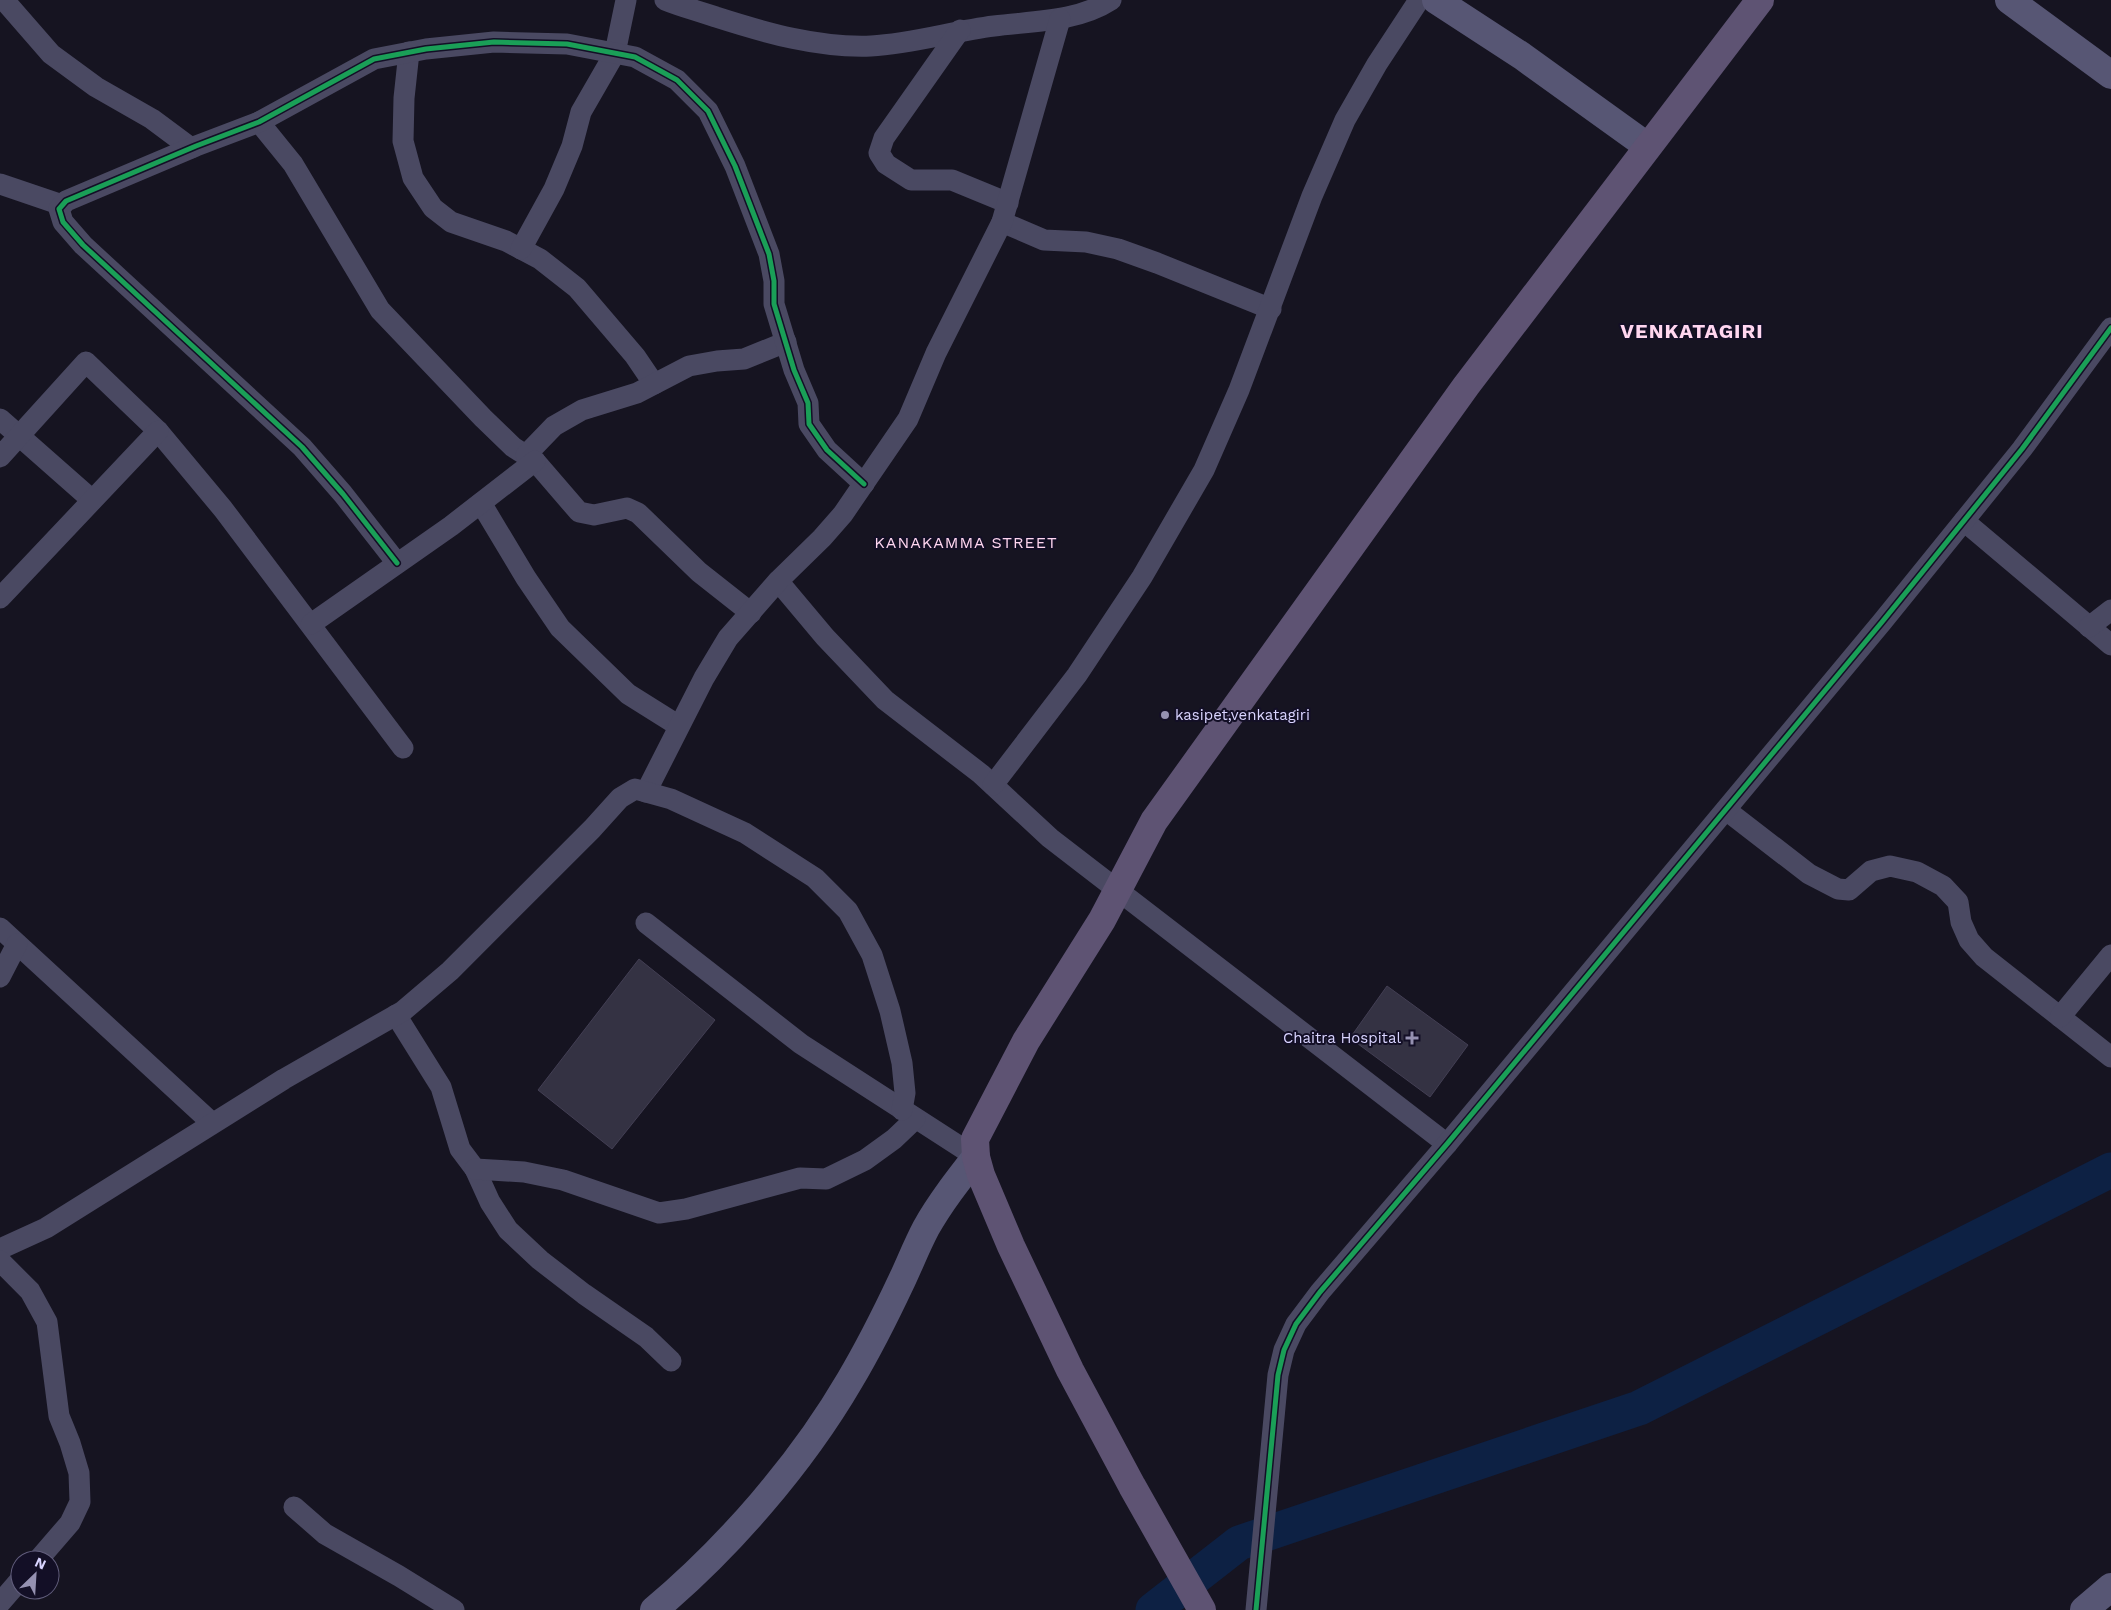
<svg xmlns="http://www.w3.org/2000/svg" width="2111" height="1610" viewBox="0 0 2111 1610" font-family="'Work Sans',sans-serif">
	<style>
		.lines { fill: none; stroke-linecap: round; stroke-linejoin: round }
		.river { stroke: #0d2144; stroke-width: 35 }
		.building { fill: #343243; stroke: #433f54 }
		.street { stroke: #4a4962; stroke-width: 21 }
		.secondary { stroke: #575674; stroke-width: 28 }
		.primary { stroke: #5e5373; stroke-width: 28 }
		.cycleway-casing { stroke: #130f26; stroke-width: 8 }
		.cycleway { stroke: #1a9f57; stroke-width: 5 }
		.poi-dot { fill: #9591b1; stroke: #130f26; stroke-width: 2 }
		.labels { text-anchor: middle; stroke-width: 4; stroke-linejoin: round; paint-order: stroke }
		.poi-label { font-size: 15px; fill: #d9d4ff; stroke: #130f26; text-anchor: start }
		.neighbourhood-label { font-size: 16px; letter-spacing: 1px; fill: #ffd6f0; stroke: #130f26 }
		.district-label { font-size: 20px; font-weight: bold; letter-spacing: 1px; fill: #ffd6f0; stroke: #130f26 }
	</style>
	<rect width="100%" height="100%" fill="#161421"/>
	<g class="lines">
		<!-- river -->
		<path class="river" d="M1153 1610 1239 1543 1639 1408 2111 1170"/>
	</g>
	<!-- building -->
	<g class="building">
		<path d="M639 959 715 1020 612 1149 538 1090Z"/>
		<path d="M1387 986 1468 1045 1430 1097 1350 1038Z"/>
	</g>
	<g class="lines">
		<!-- street -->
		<g class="street">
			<path d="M4 0 51 54 96 87 152 119 191 148"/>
			<path d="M665 0C682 7 699 11 716 17 766 33 818 48 871 46 913 44 953 31 994 26 1033 21 1077 22 1111 0"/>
			<path d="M960 30 884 138 879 153 886 164 911 180H952L1008 203"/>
			<path d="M409 52 404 98 403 141 413 178 433 208 451 222 506 241 540 259 577 288 635 356 654 384"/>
			<path d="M259 122 293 164 380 310 483 418 513 447 535 461 579 512 594 515 627 508 638 513 699 572 751 613"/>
			<path d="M0 184 62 205"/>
			<path d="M1002 222 1044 240 1086 242 1118 249 1157 263 1271 309"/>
			<path d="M521 249 554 189 572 146 581 112 615 53 626 0"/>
			<path d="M0 419 92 500"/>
			<path d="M526 455 554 426 582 410 637 393 689 366 717 361 744 359 786 342"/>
			<path d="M0 457 86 362 158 431 223 509 403 748"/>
			<path d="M481 503 526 578 560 628 628 694 679 726"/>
			<path d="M1964 521 2111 645"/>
			<path d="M397 563 343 494 302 447 83 245 63 222 59 209 66 201 196 146 259 122 374 59 426 49 494 42 567 44 635 57 677 80 708 111 735 166 769 254 774 281V304L794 370 808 403 809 424 827 450 864 484"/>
			<path d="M778 581 825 637 885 700 981 774 1050 838 1447 1144"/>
			<path d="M0 598 158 431"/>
			<path d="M311 624 451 526 535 461"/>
			<path d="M2089 627 2111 610"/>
			<path d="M993 785 1077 675 1142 577 1204 470 1239 390 1312 196 1345 120 1377 64 1419 0"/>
			<path d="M646 792 704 678 728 638 778 581 822 538 843 514 908 419 936 353 1002 222 1060 19"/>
			<path d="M1726 810 1809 874 1838 889 1849 890 1871 871 1890 866 1917 872 1943 886 1958 902 1961 922 1969 940 1984 957 2111 1057"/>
			<path d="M646 923 801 1044 976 1157"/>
			<path d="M0 928 212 1123"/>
			<path d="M0 977 17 944"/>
			<path d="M396 1015 441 1087 460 1149 475 1169 490 1202 508 1230 540 1260 584 1294 646 1337 671 1361"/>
			<path d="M2060 1017 2111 955"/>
			<path d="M475 1169 524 1172 563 1180 659 1213 686 1209 800 1178 826 1179 865 1160 894 1139 915 1119"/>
			<path d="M0 1249 46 1228 284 1079 403 1011 450 971 592 829 620 798 635 789 671 799 745 833 815 878 848 911 872 955 890 1011 902 1063 905 1093 902 1110"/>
			<path d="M0 1261 30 1291 47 1322 59 1416 70 1443 79 1473 80 1502 70 1523 38 1560"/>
			<path d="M294 1507 325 1534 399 1576 454 1610"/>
			<path d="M0 1603 20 1580"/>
			<path d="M1256 1610 1278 1375 1284 1350 1296 1324 1320 1292 1447 1144 1882 622 2022 449 2111 328"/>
		</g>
		<!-- secondary -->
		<g class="secondary">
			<path d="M1436 0 1522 56 1647 146"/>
			<path d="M2009 0 2111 75"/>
			<path d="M654 1610C728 1548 801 1464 850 1380 869 1348 886 1314 902 1280 910 1263 917 1245 926 1228 940 1203 958 1180 976 1157"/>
			<path d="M2084 1610 2111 1587"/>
		</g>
		<!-- primary -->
		<path class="primary" d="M1202 1610 1132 1486 1070 1370 1011 1246 981 1175 976 1157 975 1139 1026 1041 1102 920 1154 821 1466 386 1760 0"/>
		<defs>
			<g id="cycleway">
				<path d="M397 563 343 494 302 447 83 245 63 222 59 209 66 201 196 146 259 122 374 59 426 49 494 42 567 44 635 57 677 80 708 111 735 166 769 254 774 281V304L794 370 808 403 809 424 827 450 864 484"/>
				<path d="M1256 1610 1278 1375 1284 1350 1296 1324 1320 1292 1447 1144 1882 622 2022 449 2111 328"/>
			</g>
		</defs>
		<!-- cycleway casing -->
		<use href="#cycleway" class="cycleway-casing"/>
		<!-- cycleway -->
		<use href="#cycleway" class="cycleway"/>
	</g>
	<!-- markers -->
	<g class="poi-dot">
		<circle cx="1165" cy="715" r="5"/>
		<path d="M1409.5 1030.5h5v5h5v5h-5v5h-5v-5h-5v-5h5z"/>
	</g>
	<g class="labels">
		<!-- poi labels -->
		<g class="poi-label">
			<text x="1175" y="720">kasipet,venkatagiri</text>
			<text x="1401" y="1043" text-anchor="end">Chaitra Hospital</text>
		</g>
		<!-- neighbourhood labels -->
		<g class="neighbourhood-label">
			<text x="966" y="548">KANAKAMMA STREET</text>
		</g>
		<!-- district labels -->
		<g class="district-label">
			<text x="1692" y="338">VENKATAGIRI</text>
		</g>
	</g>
	<!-- north arrow -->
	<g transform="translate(35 1575) rotate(25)"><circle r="24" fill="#130f26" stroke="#625e7d"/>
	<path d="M0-4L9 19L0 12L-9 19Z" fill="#9591b1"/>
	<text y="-8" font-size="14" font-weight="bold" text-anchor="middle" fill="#d9d4ff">N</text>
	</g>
</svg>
